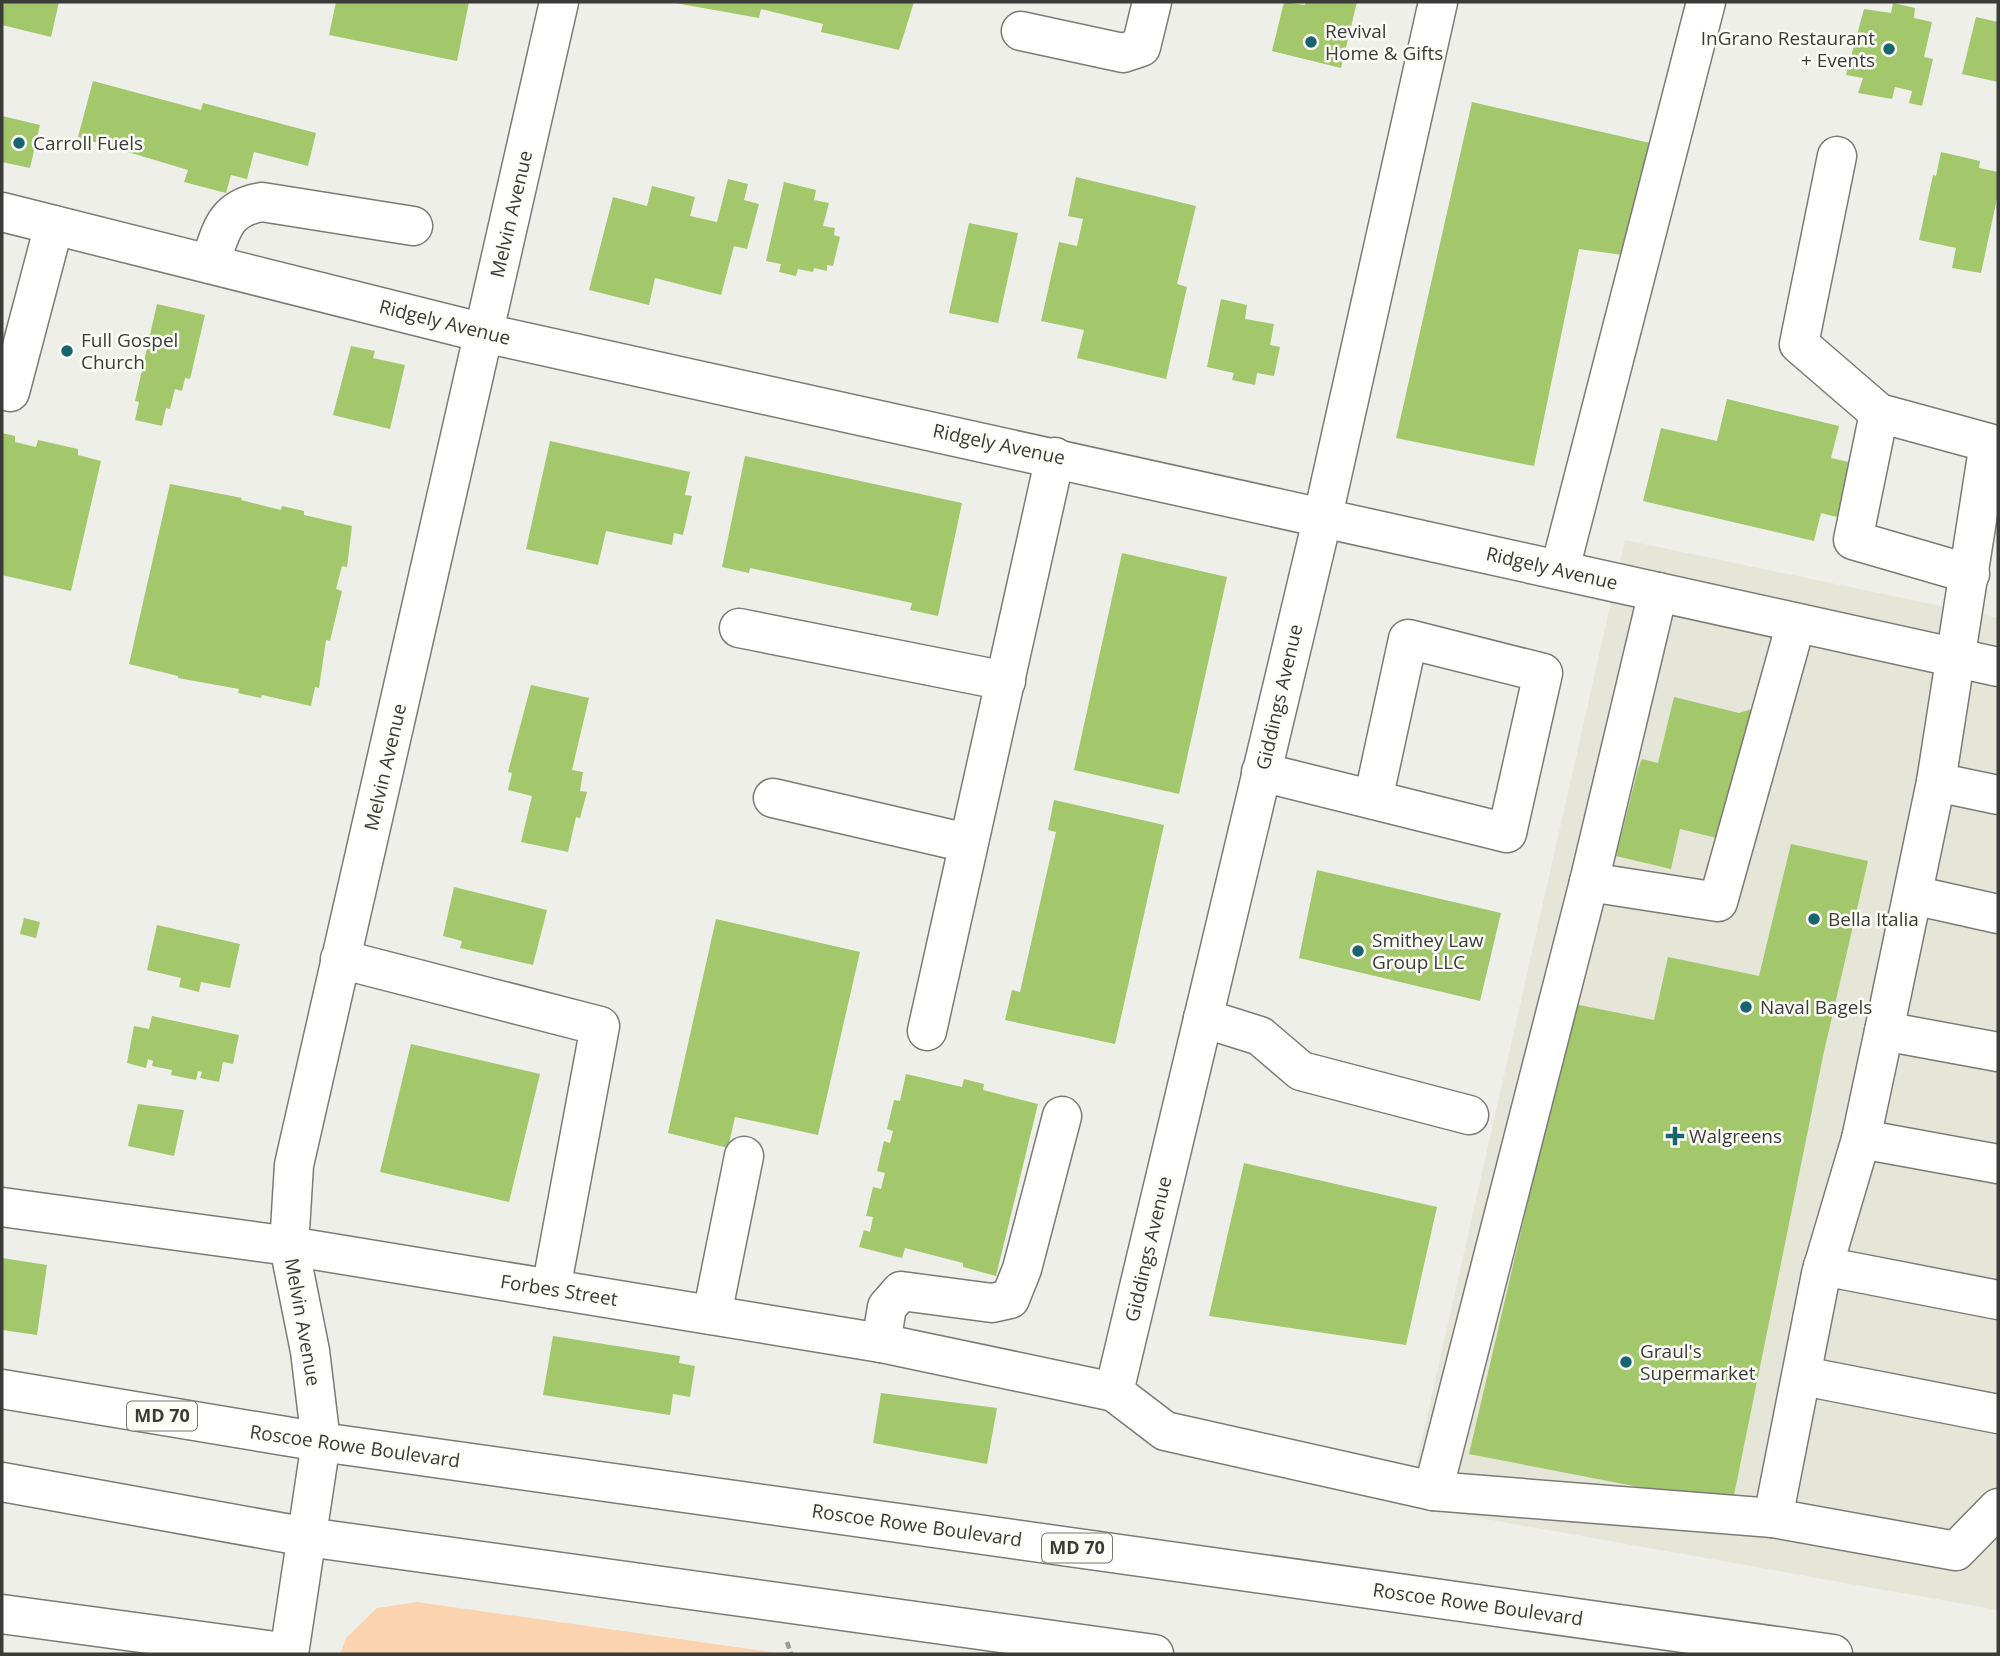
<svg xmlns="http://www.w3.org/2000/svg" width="2000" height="1656" viewBox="0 0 2000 1656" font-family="'Open Sans',sans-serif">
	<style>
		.built { fill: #e5e5d8 }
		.green { fill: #fbd4af }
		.building { fill: #a3c76b }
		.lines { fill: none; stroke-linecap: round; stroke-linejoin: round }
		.minor-casing { stroke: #7b7a76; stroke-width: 41 }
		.major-casing { stroke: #7b7a76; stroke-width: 41 }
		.path { stroke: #9a9a96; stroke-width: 4.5; stroke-dasharray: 7 3.5; stroke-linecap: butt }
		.minor { stroke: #fff; stroke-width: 38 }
		.major { stroke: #fff; stroke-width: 38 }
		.poi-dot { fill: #19656f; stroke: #fdfdf7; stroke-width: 2.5 }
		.labels { text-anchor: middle; stroke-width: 5; stroke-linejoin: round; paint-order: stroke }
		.shield { fill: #fdfdf7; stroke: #757572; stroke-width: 2 }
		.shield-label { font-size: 18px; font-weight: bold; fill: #3b3b39 }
		.poi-label { font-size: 19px; fill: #3b3b39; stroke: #fdfdf7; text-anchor: start }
		.street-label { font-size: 19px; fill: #3b3b39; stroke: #fdfdf7 }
	</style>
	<rect width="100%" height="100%" fill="#efefea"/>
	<!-- built -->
	<path class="built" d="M1625 540 1998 618V1610L1407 1505Z"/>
	<!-- green -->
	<path class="green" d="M417 1602 785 1654H340L346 1638 377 1608Z"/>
	<!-- building -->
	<g class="building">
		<path d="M2 2H59L51 37 2 25Z"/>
		<path d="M336 2H469L457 61 329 35Z"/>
		<path d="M914 2 899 50 821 32 823 24 761 9 759 18 675 3Z"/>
		<path d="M1284 2 1305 5 1306 2H1357L1341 68 1272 51Z"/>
		<path d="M1893 3 1915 8 1914 18 1932 22 1924 57 1933 59 1922 106 1909 103 1912 91 1895 87 1892 99 1858 93 1863 78 1846 75 1864 9 1891 13Z"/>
		<path d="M1976 17 1998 22V82L1962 74Z"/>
		<path d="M93 81 201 110 203 103 316 133 308 166 254 152 247 179 231 175 226 193 184 182 188 170 78 137Z"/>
		<path d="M1472 102 1650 143 1623 255 1579 249 1534 466 1396 438Z"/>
		<path d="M2 116 40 125 30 168 2 162Z"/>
		<path d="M1941 152 1980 161 1979 168 1998 172V194L1981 273 1952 268 1956 248 1919 240 1933 175 1936 176Z"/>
		<path d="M1076 177 1196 206 1177 284 1187 287 1166 379 1077 358 1084 330 1041 321 1059 242 1077 246 1083 219 1068 216Z"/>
		<path d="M728 179 748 184 744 200 759 204 747 249 734 246 721 295 655 278 649 305 589 290 613 197 647 206 652 186 695 197 690 216 717 222Z"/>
		<path d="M784 182 816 190 814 200 829 203 823 226 835 228 834 235 840 237 833 266 827 265V271L814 268 813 272 798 269 796 276 779 272 781 264 766 261Z"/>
		<path d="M969 223 1018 233 998 323 949 313Z"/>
		<path d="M1221 299 1247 305 1245 319 1274 324 1270 345 1280 347 1274 376 1257 373 1255 385 1232 380 1234 373 1207 367Z"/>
		<path d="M157 304 205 315 190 379 185 378 182 391 175 389 170 409 166 408 162 426 135 420 139 402 135 401Z"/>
		<path d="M351 346 375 351 373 358 405 365 390 429 333 415Z"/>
		<path d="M1727 399 1839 426 1831 458 1862 465 1849 520 1821 513 1814 541 1643 501 1661 428 1717 441Z"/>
		<path d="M2 433 15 436V442L36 447 38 440 78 449V455L101 461 71 591 2 575Z"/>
		<path d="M550 441 690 472 685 495 692 496 683 535 674 533 672 545 606 531 598 565 526 549Z"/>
		<path d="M745 456 962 503 938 616 910 610 912 603 750 568 749 573 722 567Z"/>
		<path d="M170 484 242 498 241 500 281 510 282 506 304 511V515L352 526 347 567 342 566 336 589 342 591 330 641 326 640 319 688 315 687 311 706 262 695 261 698 238 693 239 689 178 678V676L129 664Z"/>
		<path d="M1122 553 1227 577 1179 794 1074 770Z"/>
		<path d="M531 685 589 698 572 770 583 772 580 791 587 792 580 818 576 817 568 852 521 842 532 796 508 790 512 773 508 772Z"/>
		<path d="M1674 697 1739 713 1755 708 1725 840 1680 829 1671 869 1616 856 1638 769 1642 759 1658 763Z"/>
		<path d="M1054 800 1164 825 1115 1044 1005 1020 1012 990 1020 992 1056 832 1048 830Z"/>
		<path d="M1791 844 1868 861 1823 1056 1732 1505 1469 1454 1574 1004 1654 1020 1668 957 1759 976Z"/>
		<path d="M1317 870 1501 913 1480 1001 1299 958Z"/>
		<path d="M454 887 547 910 533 965 460 948 462 941 443 936Z"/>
		<path d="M24 918 40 922 36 938 20 934Z"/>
		<path d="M716 919 860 952 818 1135 735 1117 728 1148 668 1133Z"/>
		<path d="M157 925 240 944 230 988 201 982 199 992 179 987 181 978 147 970Z"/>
		<path d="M152 1016 239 1035 233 1064 223 1062 219 1082 200 1078 202 1072 198 1071 196 1080 171 1075 172 1070 152 1066 153 1061 148 1059 146 1068 127 1063 134 1026 149 1029Z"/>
		<path d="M411 1044 540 1074 509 1202 380 1172Z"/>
		<path d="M906 1074 962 1087 964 1079 984 1084 983 1090 1038 1104 996 1276 963 1267V1263L905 1248 902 1258 859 1247 864 1230 870 1232 873 1217 866 1216 873 1187 881 1189 885 1173 877 1171 884 1141 890 1143 893 1131 887 1129 894 1100 900 1101Z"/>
		<path d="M138 1104 184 1110 174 1156 128 1146Z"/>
		<path d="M1244 1163 1437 1207 1406 1345 1209 1316Z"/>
		<path d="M2 1258 47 1265 37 1335 2 1330Z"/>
		<path d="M553 1336 680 1356 679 1363 695 1366 690 1397 673 1394 670 1415 543 1395Z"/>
		<path d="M881 1393 997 1408 987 1464 873 1443Z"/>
	</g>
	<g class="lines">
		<defs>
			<g id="minor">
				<path d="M1021 31 1123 53 1141 47 1152 2"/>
				<path d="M1837 156 1799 344 1879 413 1989 443 1936 782 1884 1031"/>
				<path d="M210 264C221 231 224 208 262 202L413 226"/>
				<path d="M10 392 54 225"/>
				<path d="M1879 413 1853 540 1970 574"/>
				<path d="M1560 569 1706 2"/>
				<path d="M739 628 1006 681"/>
				<path d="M1261 772 1507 833 1543 673 1408 639 1373 800"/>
				<path d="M1936 782 1998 795"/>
				<path d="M773 798 967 843"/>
				<path d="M1589 882 1718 902 1796 623"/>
				<path d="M1913 895 1998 914"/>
				<path d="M340 959 600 1026 551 1289"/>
				<path d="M1203 1018 1260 1036 1301 1071 1469 1115"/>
				<path d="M927 1031 1055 457"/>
				<path d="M1998 1052 1884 1031 1861 1139 1821 1274 1773 1518 1956 1551 1998 1508"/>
				<path d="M1861 1139 1998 1164"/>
				<path d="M2 1207 289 1246 881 1343 1114 1392 1165 1431 1433 1491 1773 1518"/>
				<path d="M1823 1266 1998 1300"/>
				<path d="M712 1315 744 1156"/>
				<path d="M881 1343 887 1307 901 1291 992 1303 1010 1299 1022 1269 1062 1116"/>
				<path d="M1803 1376 1998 1414"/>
				<path d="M1114 1392 1323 516 1438 2"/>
				<path d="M1433 1491 1589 882 1658 592"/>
				<path d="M2 1614 289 1653"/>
				<path d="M289 1654 321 1442 310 1351 289 1246 294 1165 559 2"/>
			</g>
			<g id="major">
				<path d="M2 212 484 333 1998 667"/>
				<path d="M2 1389 321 1442 1833 1654"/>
				<path d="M2 1482 307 1537 1154 1654"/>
			</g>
		</defs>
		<!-- minor casing -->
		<use href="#minor" class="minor-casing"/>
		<!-- major casing -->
		<use href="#major" class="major-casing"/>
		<!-- path -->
		<path class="path" d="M787 1642 791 1654"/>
		<!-- minor -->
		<use href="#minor" class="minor"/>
		<!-- major -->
		<use href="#major" class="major"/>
	</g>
	<!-- markers -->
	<g class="poi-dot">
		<circle cx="1311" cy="42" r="7"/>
		<circle cx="1889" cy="49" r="7"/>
		<circle cx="19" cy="143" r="7"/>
		<circle cx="67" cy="351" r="7"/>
		<circle cx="1814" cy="919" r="7"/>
		<circle cx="1358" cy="951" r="7"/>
		<circle cx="1746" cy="1007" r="7"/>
		<path d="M1671.5 1125.5h7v7h7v7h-7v7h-7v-7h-7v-7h7z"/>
		<circle cx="1626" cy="1362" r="7"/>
	</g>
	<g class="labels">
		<!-- shield labels -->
		<g class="shield">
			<rect x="127" y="1401.5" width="70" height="29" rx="5"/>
			<rect x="1042" y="1533.5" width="70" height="29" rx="5"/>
		</g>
		<g class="shield-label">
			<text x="162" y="1422">MD 70</text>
			<text x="1077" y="1554">MD 70</text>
		</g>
		<!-- poi labels -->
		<g class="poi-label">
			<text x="1325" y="38">Revival<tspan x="1325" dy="22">Home &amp; Gifts</tspan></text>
			<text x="1875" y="45" text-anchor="end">InGrano Restaurant<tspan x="1875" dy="22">+ Events</tspan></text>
			<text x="33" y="150">Carroll Fuels</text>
			<text x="81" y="347">Full Gospel<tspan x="81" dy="22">Church</tspan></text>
			<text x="1828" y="926">Bella Italia</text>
			<text x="1372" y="947">Smithey Law<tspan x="1372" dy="22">Group LLC</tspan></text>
			<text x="1760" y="1014">Naval Bagels</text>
			<text x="1689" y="1143">Walgreens</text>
			<text x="1640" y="1358">Graul's<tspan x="1640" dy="22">Supermarket</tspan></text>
		</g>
		<!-- street labels -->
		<g class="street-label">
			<text transform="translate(511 214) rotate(-77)" y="7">Melvin Avenue</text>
			<text transform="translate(445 322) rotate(14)" y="7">Ridgely Avenue</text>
			<text transform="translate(999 444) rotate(12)" y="7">Ridgely Avenue</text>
			<text transform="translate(1552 568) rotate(13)" y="7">Ridgely Avenue</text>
			<text transform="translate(1279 697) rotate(-77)" y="7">Giddings Avenue</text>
			<text transform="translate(385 767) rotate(-77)" y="7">Melvin Avenue</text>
			<text transform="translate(1148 1249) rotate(-77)" y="7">Giddings Avenue</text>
			<text transform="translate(559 1290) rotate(9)" y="7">Forbes Street</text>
			<text transform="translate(303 1322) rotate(80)" y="7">Melvin Avenue</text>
			<text transform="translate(355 1446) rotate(8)" y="7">Roscoe Rowe Boulevard</text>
			<text transform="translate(917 1525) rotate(8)" y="7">Roscoe Rowe Boulevard</text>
			<text transform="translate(1478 1604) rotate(8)" y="7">Roscoe Rowe Boulevard</text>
		</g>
	</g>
	<!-- border -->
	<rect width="2000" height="1656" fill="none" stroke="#3b3b39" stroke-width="7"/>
</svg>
